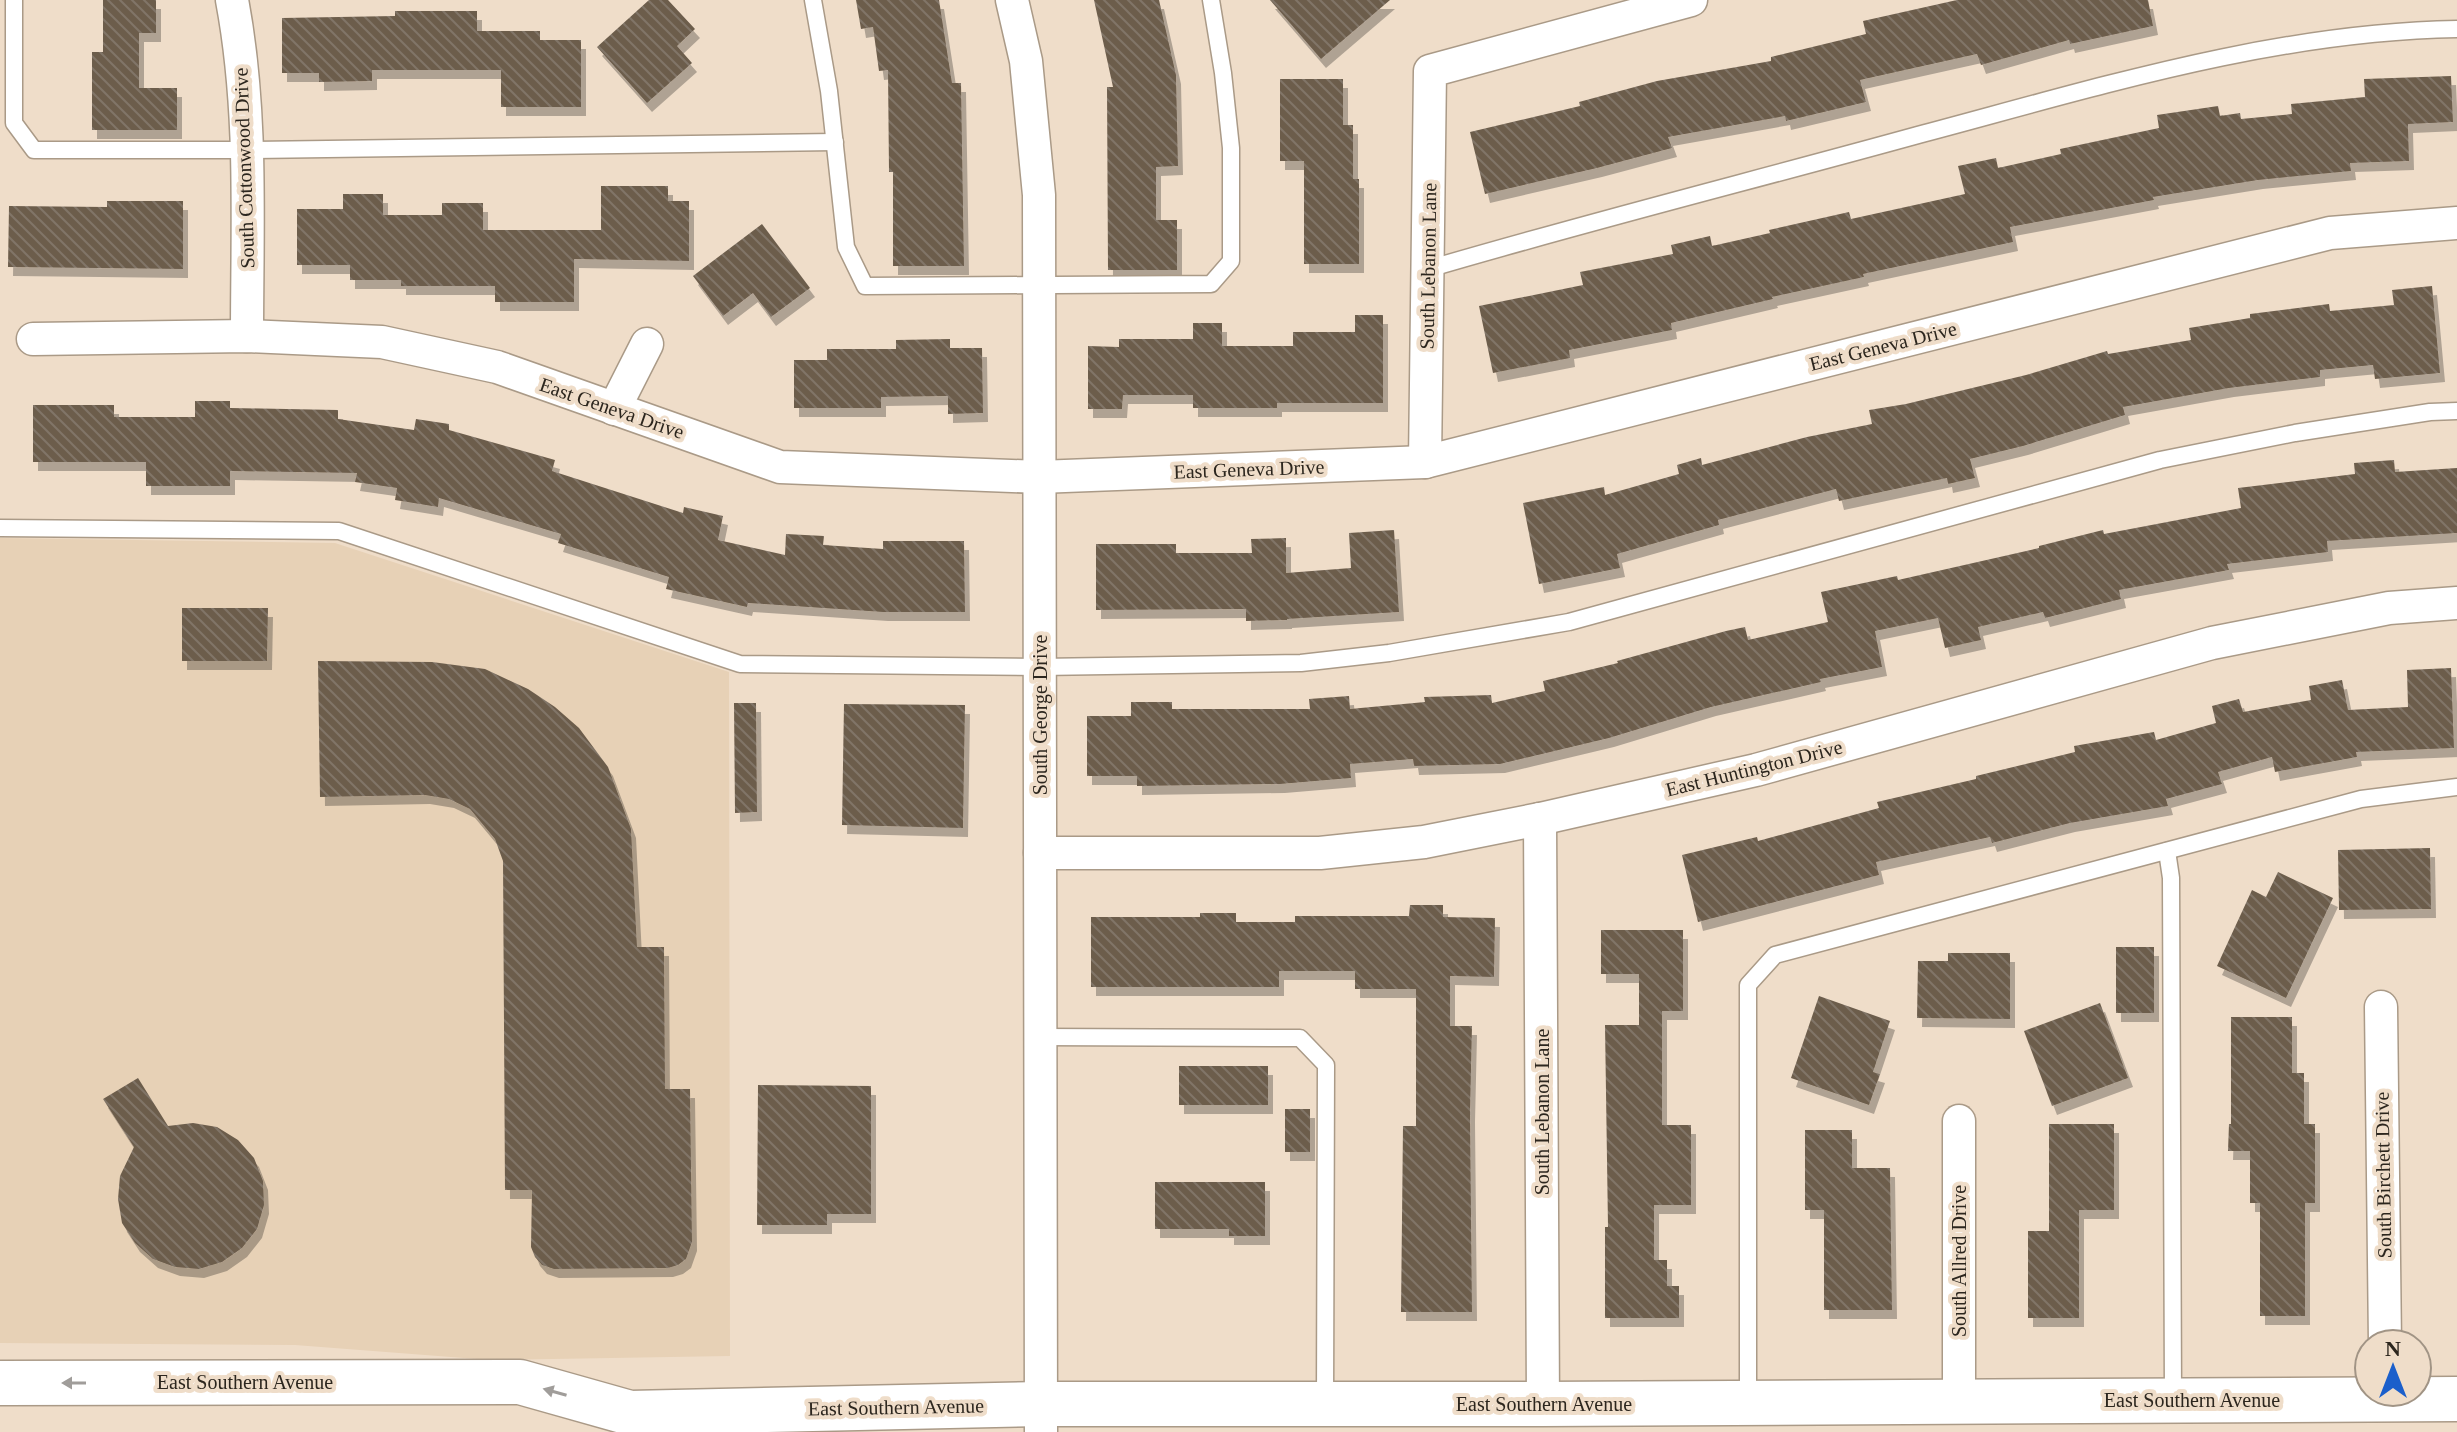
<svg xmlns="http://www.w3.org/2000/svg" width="2457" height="1432" viewBox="0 0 2457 1432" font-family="'Times New Roman',serif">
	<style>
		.built { fill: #e7d1b6 }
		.building { fill: url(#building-back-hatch); filter: url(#shadow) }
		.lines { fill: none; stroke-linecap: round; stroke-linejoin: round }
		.service-casing { stroke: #aa9a87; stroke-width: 19 }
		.minor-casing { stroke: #aa9a87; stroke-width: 35 }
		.secondary-casing { stroke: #aa9a87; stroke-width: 47 }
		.service { stroke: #fff; stroke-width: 16 }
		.minor { stroke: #fff; stroke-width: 32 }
		.secondary { stroke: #fff; stroke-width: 44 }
		.oneway { fill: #a09d9a }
		.labels { text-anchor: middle; stroke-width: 8; stroke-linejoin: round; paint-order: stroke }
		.street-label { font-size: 20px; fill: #2c261e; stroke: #efddc9 }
	</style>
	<defs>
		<pattern id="building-back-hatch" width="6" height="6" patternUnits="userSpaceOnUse" patternTransform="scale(2)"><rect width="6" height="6" fill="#6c5d4c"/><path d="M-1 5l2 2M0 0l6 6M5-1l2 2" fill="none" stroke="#817568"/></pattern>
		<filter id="shadow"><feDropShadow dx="5" dy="9" stdDeviation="0" flood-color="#0004"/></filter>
	</defs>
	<rect width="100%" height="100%" fill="#efddc9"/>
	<!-- built -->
	<path class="built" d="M0 538 335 543 729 672 730 1356 490 1360 295 1345 0 1343Z"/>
	<!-- building -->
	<g class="building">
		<path d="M103 0H156V33H139V88H177V130H92V52H103Z"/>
		<path d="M649 0H668L695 29 677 46 692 63 647 103 597 47Z"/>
		<path d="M856 0H939L952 83H961L964 266H893V172H889L888 70 879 71 873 27 861 29Z"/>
		<path d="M1094 0H1159L1176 75 1178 166 1156 167V220H1177V270H1108L1107 87H1113Z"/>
		<path d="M1270 0H1390L1321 59Z"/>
		<path d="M1957 0H2148L2153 26 2070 44 2069 40 1981 65 1977 54 1860 80 1866 102 1786 121 1785 116 1668 137 1672 148 1597 168 1485 194 1470 132 1580 106 1579 102 1657 81 1771 61V57L1866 34 1863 21Z"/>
		<path d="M395 11H477V31H540V40H581V107H501V70H372V81L319 82V73H282V18L395 16Z"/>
		<path d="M2451 76 2453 122 2408 124 2409 161 2350 163 2351 171 2258 180 2153 197 2154 200 2010 227 2013 242 1863 274 1864 277 1772 297 1773 299 1671 323 1672 330 1569 350 1570 358 1493 373 1479 306 1583 285 1580 272 1673 254 1671 245 1710 236 1712 246 1770 233 1769 230 1849 212 1851 219 1965 194 1958 166 1996 158 1998 168 2061 154 2060 149 2159 128 2157 115 2218 106 2220 116 2240 113 2241 119 2292 114 2291 104 2365 97 2364 79Z"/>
		<path d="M1280 79H1343V125H1353V179H1359V264H1304V161H1280Z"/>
		<path d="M601 186H668V201H689V261L574 259V302H495V286H401V280H350V265H297V209H343V194H383V215H442V203H483V230H601Z"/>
		<path d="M107 201H183V269L8 267 9 206 107 207Z"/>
		<path d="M762 224 810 288 771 317 753 293 723 316 693 276Z"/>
		<path d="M2432 286 2440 373 2375 379 2373 365 2320 370V377L2229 388 2123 407 2125 415 2023 446 1970 459 1975 478 1948 484 1947 478 1839 501 1836 489 1718 520 1719 525 1617 554 1620 568 1539 584 1523 503 1604 487 1605 495 1679 474 1677 465 1701 458 1702 465 1807 437 1872 424 1869 410 1906 404 2026 375 2107 351 2108 354 2191 340 2189 328 2250 318V314L2329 304 2330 311 2394 305 2392 290Z"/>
		<path d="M1355 315H1383V403H1277V408H1193V395H1123L1122 409H1088V346L1119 347V339H1193V323H1222V346H1293V332H1355Z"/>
		<path d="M950 339V348H982L983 413 948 414V396L881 397V408H794V360H827V349H896V340Z"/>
		<path d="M195 401H230V408L338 410V419L414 430 416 419 449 424V430L555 460 552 471 683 513 684 507 723 516 718 540 785 555 786 534 824 536 823 545 883 549V541H964L965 612H883L748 603 747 607 666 589 669 577 558 543 561 534 439 498 438 507 395 500 397 488 355 482 357 473 230 471V486H146V462H33V405H114V417H195Z"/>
		<path d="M2394 460 2395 472 2457 468V533L2327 541 2328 552 2227 564 2229 570 2119 590 2121 599 2045 618 2043 612 1978 627 1981 640 1945 648 1938 618 1875 631 1882 667 1820 679 1821 682 1711 707 1609 738 1500 764 1414 766 1413 759 1350 764 1351 778 1280 784 1137 786V776H1087V716H1131V702H1172V709H1310L1309 699 1349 696 1350 709 1425 702 1424 697 1491 695 1492 703 1545 691 1543 681 1618 663 1617 661 1726 631 1745 627 1748 640 1828 622 1821 592 1897 576 1898 580 2039 548V546L2103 530 2104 534 2241 508 2238 488 2355 474 2354 463Z"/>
		<path d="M1394 530 1399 612 1287 619V620L1246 621V609L1096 610V544H1176V553H1252L1251 539 1286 538V573L1351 568 1349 533Z"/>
		<path d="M182 608H268L267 661H182Z"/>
		<path d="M318 661 432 662 485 669 528 689 555 707 579 728 608 767 631 829 637 947H664L665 1089H690L692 1242 686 1259 678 1265 668 1268 554 1269 542 1265 535 1257 531 1247 532 1190H505L503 861 495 839 470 809 449 799 425 795 320 797Z"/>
		<path d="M2451 668 2454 748 2356 752 2357 757 2275 772 2272 757 2218 772 2222 784 2166 799 2168 806 2070 823 1992 843 1990 837 1876 862 1879 875 1698 922 1682 855 1757 837 1758 841 1879 808 1877 802 1976 779V776L2075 752 2074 746 2154 732 2156 740 2216 723 2212 706 2239 699 2243 712 2311 700 2309 686 2342 680 2348 710 2408 707 2407 670Z"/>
		<path d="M734 703H756L757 812 735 813Z"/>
		<path d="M844 704 965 705 963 828 842 825Z"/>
		<path d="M2430 848 2431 909 2339 910 2338 850Z"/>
		<path d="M2278 872 2333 898 2286 998 2217 966 2252 890 2266 897Z"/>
		<path d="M1410 905H1443V917L1495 918 1494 977 1450 976V1026H1472L1470 1113 1472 1312H1401L1403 1126H1416V989H1355V971H1279V987H1091V917H1200V913H1236V922H1295V916H1409Z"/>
		<path d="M1601 930H1683V1011H1662V1125H1691V1205H1654V1260H1667V1286H1679V1318H1605V1227H1608L1605 1025H1639V974H1601Z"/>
		<rect x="2116" y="947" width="38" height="66"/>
		<path d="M1948 953H2010V1019L1917 1018 1918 961H1948Z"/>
		<path d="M1819 996 1890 1021 1873 1072 1880 1074 1869 1105 1791 1078Z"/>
		<path d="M2100 1003 2128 1078 2052 1106 2024 1031Z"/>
		<path d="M2231 1017H2292V1073H2304V1124H2315V1203H2305V1316H2260V1203H2250V1151H2228L2229 1124H2231Z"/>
		<rect x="1179" y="1066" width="89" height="39"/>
		<path d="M138 1078 168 1126 193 1123 217 1127 238 1140 254 1158 263 1181 264 1205 257 1229 242 1248 222 1262 199 1269 175 1267 153 1259 135 1243 122 1223 118 1199 120 1176 134 1147 103 1099Z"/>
		<path d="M758 1085 871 1086V1214H827V1225H757Z"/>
		<rect x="1285" y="1109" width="25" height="43"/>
		<path d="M2049 1124H2114V1210H2079V1318H2028V1231H2049Z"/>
		<path d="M1805 1130H1852V1168H1890L1892 1310H1824V1210H1805Z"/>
		<path d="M1155 1182H1265V1236H1229V1229H1155Z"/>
	</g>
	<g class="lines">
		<defs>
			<g id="service">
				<path d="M14 0V123L34 150H247L835 142"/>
				<path d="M813 0 829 91 846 247 865 286 1211 284 1231 261V148L1223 73 1211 0"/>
				<path d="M1428 269C1591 221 1755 180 1918 135 2095 88 2273 32 2457 29"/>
				<path d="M0 528 339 531 740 664 1040 667 1301 663 1389 653 1569 622 2160 460 2295 433 2430 412 2457 411"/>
				<path d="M2167 851 2171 878 2173 1397"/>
				<path d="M1039 1037 1300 1038 1326 1065 1325 1402"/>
				<path d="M1748 1401V985L1775 955 2361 799 2457 787"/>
			</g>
			<g id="minor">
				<path d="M232 0C253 111 247 224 247 336"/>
				<path d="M1012 0 1026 61 1039 195 1041 1432"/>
				<path d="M33 339 247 336 382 342 497 367 780 467 1039 477 1425 462 2330 233 2457 223"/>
				<path d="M614 409 647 344"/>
				<path d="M1425 462 1430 71 1691 0"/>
				<path d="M1540 819 1543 1404"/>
				<path d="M1040 853H1320L1424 842 1540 819 1756 770 2212 643 2389 608 2457 603"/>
				<path d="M2381 1007 2385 1344"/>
				<path d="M1959 1121V1401"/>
			</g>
			<path id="secondary" d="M0 1383 520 1382 630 1413 1041 1404H1543L2457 1399"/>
		</defs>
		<!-- service casing -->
		<use href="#service" class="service-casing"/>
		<!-- minor casing -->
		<use href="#minor" class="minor-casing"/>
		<!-- secondary casing -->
		<use href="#secondary" class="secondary-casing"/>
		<!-- service -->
		<use href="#service" class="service"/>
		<!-- minor -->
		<use href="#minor" class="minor"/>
		<!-- secondary -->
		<use href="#secondary" class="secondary"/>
	</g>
	<!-- one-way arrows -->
	<defs><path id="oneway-solid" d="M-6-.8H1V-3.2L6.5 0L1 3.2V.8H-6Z" transform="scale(2)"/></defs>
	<g class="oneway">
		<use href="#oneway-solid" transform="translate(74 1383) rotate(180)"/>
		<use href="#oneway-solid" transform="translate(555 1392) rotate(-164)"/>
	</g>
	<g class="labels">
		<!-- street labels -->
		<g class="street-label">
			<text transform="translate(244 168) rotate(-92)" y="7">South Cottonwood Drive</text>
			<text transform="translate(1428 266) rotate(-89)" y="7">South Lebanon Lane</text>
			<text transform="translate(1883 346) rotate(-14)" y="7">East Geneva Drive</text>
			<text transform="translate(612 408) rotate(19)" y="7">East Geneva Drive</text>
			<text transform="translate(1249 469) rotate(-2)" y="7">East Geneva Drive</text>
			<text transform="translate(1040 715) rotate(-90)" y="7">South George Drive</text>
			<text transform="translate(1754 768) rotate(-14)" y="7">East Huntington Drive</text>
			<text transform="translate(1542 1112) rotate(-90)" y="7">South Lebanon Lane</text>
			<text transform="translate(2383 1175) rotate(-91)" y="7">South Birchett Drive</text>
			<text transform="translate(1959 1261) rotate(-90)" y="7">South Allred Drive</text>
			<text x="245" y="1389">East Southern Avenue</text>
			<text x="2192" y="1407">East Southern Avenue</text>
			<text x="1544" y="1411">East Southern Avenue</text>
			<text transform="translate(896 1407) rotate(-1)" y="7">East Southern Avenue</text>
		</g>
	</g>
	<!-- north arrow -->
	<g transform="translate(2393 1368)"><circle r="38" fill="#efddc9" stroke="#a19485" stroke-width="2"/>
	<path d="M0-6L14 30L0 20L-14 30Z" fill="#1b5fcb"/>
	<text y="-12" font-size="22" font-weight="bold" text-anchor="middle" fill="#2c261e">N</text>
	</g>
</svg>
